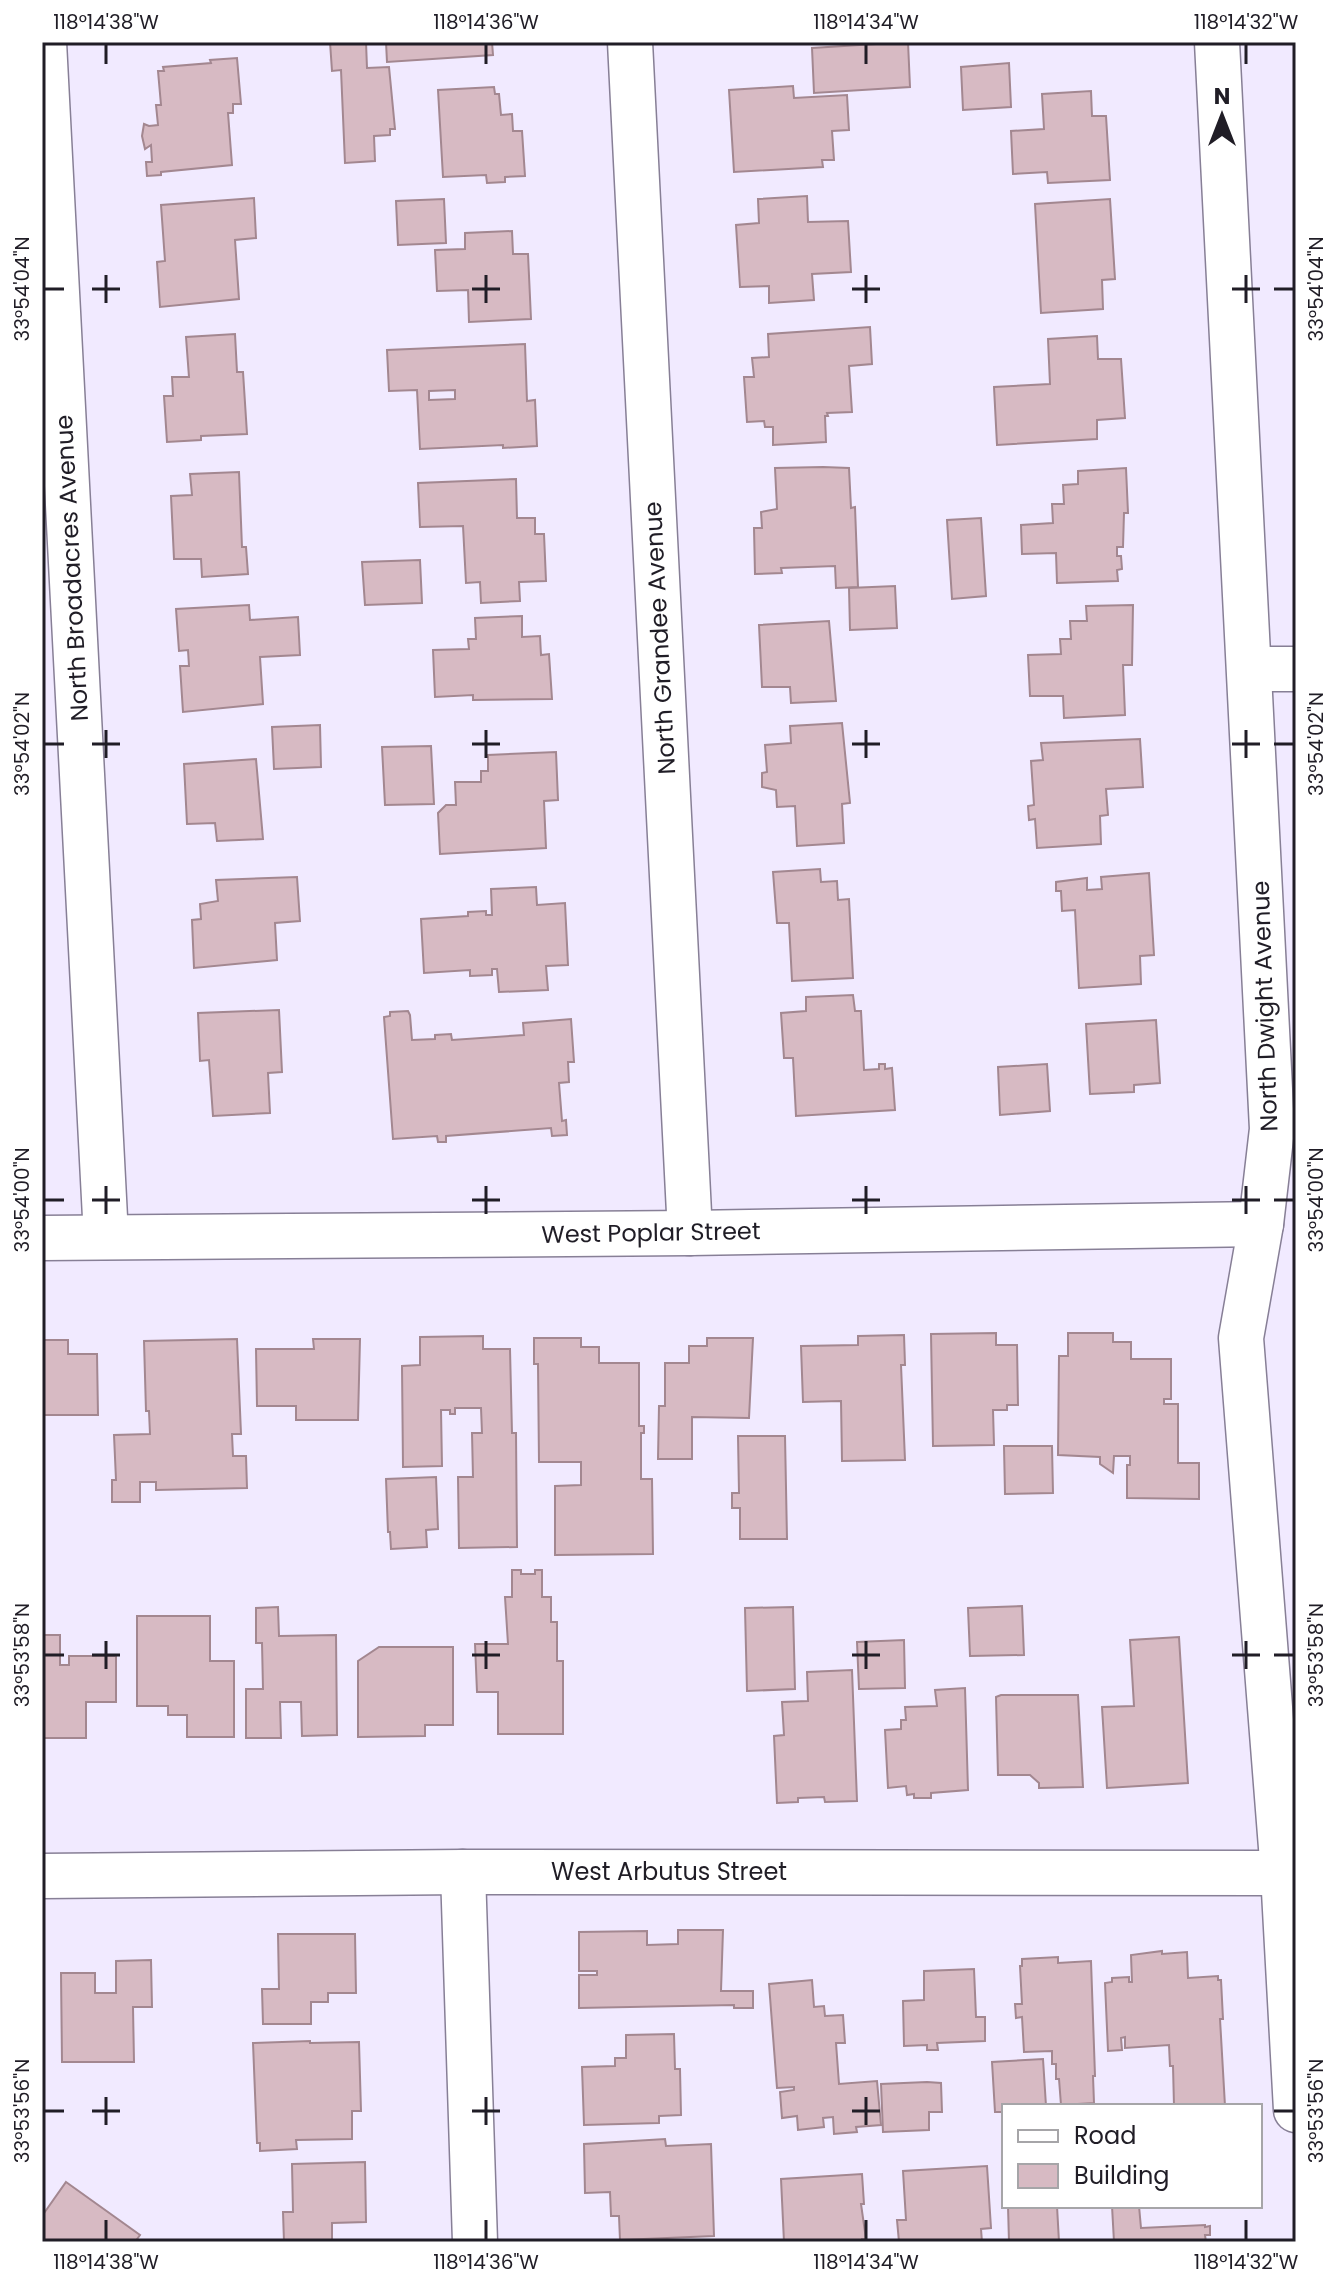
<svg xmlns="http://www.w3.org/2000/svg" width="1338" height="2284" viewBox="0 0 1338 2284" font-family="Poppins,sans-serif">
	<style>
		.building { fill: #d7bac3; stroke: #a38790; stroke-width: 2; fill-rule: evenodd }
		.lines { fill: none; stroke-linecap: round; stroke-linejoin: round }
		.minor-casing { stroke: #877f96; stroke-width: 47 }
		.minor { stroke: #fff; stroke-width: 44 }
		.ticks { fill: none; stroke: #201d26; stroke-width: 3 }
		.labels { text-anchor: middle; stroke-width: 6; stroke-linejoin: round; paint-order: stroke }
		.street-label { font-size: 24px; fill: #201d26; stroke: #fff }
		.neatline { fill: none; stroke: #201d26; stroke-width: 3 }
		.ticks-label { font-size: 20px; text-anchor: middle; fill: #201d26 }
	</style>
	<rect width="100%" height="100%" fill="#f1eaff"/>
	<!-- building -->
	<g class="building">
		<path d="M330 42H366L367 68 389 67 395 129H390V135L374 136 375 161 345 163 341 70 332 71Z"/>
		<path d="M386 42H492L493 55 387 62Z"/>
		<path d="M908 42 910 87 814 93 812 48Z"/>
		<path d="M237 58 241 104H233V113H228L232 165 161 172V175L147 176 146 162H152L151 145 145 149 142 136 144 124 149 126 158 125 156 105H161L158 71H164L163 67 211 63 210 60Z"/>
		<path d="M1009 63 1011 107 963 110 961 67Z"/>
		<path d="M793 86 794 98 847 95 849 130 832 131 834 160H822L823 167 734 172 729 90Z"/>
		<path d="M494 87 495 94H499L501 115 512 114 513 131H522L525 176 505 177V182L487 183 486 175 443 177 438 90Z"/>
		<path d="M1091 91 1092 116H1106L1110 180 1048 183 1047 172 1013 174 1011 131 1044 129 1042 94Z"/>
		<path d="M807 196 808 222 848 221 851 272 812 274 814 300 769 303V286L740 287 736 225 759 223 758 199Z"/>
		<path d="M254 198 256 238 235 240 239 299 160 307 157 262 165 261 161 205Z"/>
		<path d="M444 199 446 243 398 245 396 201Z"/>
		<path d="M1110 199 1115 279 1102 280 1103 309 1041 313 1035 204Z"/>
		<path d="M512 231 513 254H528L531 319 469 322 468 290 437 291 435 250 465 249V233Z"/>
		<path d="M870 327 872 364 849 366 852 412 827 413 828 416H825L826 442 773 445V427H765L764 421 747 422 744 377H754L752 358 769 357 768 334Z"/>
		<path d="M235 334 237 372H243L247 434 201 436V440L167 442 164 396H173L172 377H189L186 337Z"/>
		<path d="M1097 336 1098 359H1121L1125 418 1097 420V439L997 445 994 387 1050 384 1048 339Z"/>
		<path d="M525 344 527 401 535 400 537 446 503 448V445L420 449 417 390 389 391 387 350ZM455 390V399L429 400V391Z"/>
		<path d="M823 467 849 468 851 508 855 507 858 587 836 588 835 566 781 568 782 573 755 574 754 528H762L761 512 777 509 775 468Z"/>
		<path d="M1126 468 1128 513H1124L1123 547H1117V556H1121L1122 569 1117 570 1118 581 1057 583 1056 553 1022 554 1021 525 1053 523 1052 504H1064L1063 485 1078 484V471Z"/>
		<path d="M239 472 242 547H246L248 574 202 577 201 559H174L171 496 192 495 190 474Z"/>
		<path d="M516 479 517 518H535V534H544L546 581 519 582 520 601 481 603 480 582 466 583 463 526 420 527 418 483Z"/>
		<path d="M981 518 986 596 952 599 947 520Z"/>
		<path d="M420 560 422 603 365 605 362 562Z"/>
		<path d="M895 586 897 628 850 630 849 588Z"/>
		<path d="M249 605 250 620 298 617 300 655 260 657 263 704 183 712 180 666H189L188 650 179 651 176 609Z"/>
		<path d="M1133 605 1132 665H1123L1125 715 1064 718 1063 696H1030L1028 655 1061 654 1060 639H1071L1070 621H1087L1086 606Z"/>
		<path d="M522 616V637L540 636 541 655 549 654 552 699 473 700V695L435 697 433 650 469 649 468 639H476L475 618Z"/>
		<path d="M829 621 836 701 791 703 790 687H762L759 625Z"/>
		<path d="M842 723 850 803 842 804 844 843 797 846 795 806 777 807 776 790 762 787V773L767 772 765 745 791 743 790 726Z"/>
		<path d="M320 725 321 767 274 769 272 727Z"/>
		<path d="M1140 739 1143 787 1106 789 1108 815 1100 816 1101 844 1037 848 1035 819 1029 820 1028 806 1034 805 1031 761 1043 760 1041 743Z"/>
		<path d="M431 746 434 804 385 805 382 747Z"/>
		<path d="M556 752 558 800 544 801 546 848 440 854 438 813 446 805H456L455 782H481V771H488V755Z"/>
		<path d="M256 759 263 839 217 841 215 823 187 824 184 764Z"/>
		<path d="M820 869 821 882 837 881 838 900 849 899 853 978 792 981 789 923H777L773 872Z"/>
		<path d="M1149 873 1154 955 1140 956 1141 984 1079 988 1075 910 1062 911 1061 891H1056V882L1087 878V890L1102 889 1101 877Z"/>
		<path d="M297 877 300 921 275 923 277 960 194 968 192 920 201 919 200 904 218 901 216 880Z"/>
		<path d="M536 887 537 905 565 903 568 965 546 966 548 990 499 992 497 969H492V975L470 976V970L424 973 421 919 468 916V912L486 911V915H492L491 889Z"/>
		<path d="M853 995 855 1011H861L864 1070 879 1069V1064H885V1069L892 1068 895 1110 796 1116 793 1058H784L781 1013 806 1011V997Z"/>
		<path d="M279 1010 282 1072 268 1073 270 1113 213 1116 209 1060 200 1061 198 1013Z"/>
		<path d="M408 1011 410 1015 412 1040 435 1039V1035L451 1034 452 1040 524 1035 523 1023 571 1019 574 1062H568L569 1082 559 1083 562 1121 566 1120 567 1135 552 1136 551 1128 446 1136V1142H438L437 1136 393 1139 384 1017 390 1016V1012Z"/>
		<path d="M1156 1020 1160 1083 1134 1085V1092L1090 1094 1086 1024Z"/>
		<path d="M1047 1064 1050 1111 1000 1115 998 1067Z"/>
		<path d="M996 1333V1345H1017L1018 1405H1007V1410H993L994 1445 933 1446 931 1334Z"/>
		<path d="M1068 1333H1113V1342H1131V1359H1171V1399H1164V1404H1178V1463H1199V1499L1127 1498V1465H1130V1456H1114L1113 1473 1100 1464V1457L1058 1455 1059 1356H1068Z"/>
		<path d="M904 1335 905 1365H901L905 1460 842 1461 841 1401 803 1402 801 1346 858 1345V1336Z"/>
		<path d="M483 1336V1349H510L512 1433H516L517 1547 459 1548 458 1477H473L472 1433H482L481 1408H455V1414H450V1410H441L442 1466 403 1467 402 1366 420 1365V1337Z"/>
		<path d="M534 1338H581V1347H599V1363H639V1426H644V1433H641V1479H652L653 1554 555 1555V1486L581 1485V1462H539L538 1364H534Z"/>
		<path d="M707 1338H753L749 1418 692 1417V1459H658L659 1406H665V1363H689V1346H707Z"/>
		<path d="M237 1339 241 1434H232L233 1456H246L247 1488 156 1490V1482H140V1502H112V1480H116L114 1435 150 1434 149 1411H146L144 1341Z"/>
		<path d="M313 1339H360L358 1420H296V1406H257L256 1349H314Z"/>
		<path d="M42 1340H68V1354H97L98 1415H42Z"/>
		<path d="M738 1436H785L787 1539H740V1508H732V1493H739Z"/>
		<path d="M1004 1446H1052L1053 1493 1005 1494Z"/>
		<path d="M436 1477 438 1529 426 1530 427 1547 391 1549 390 1532H388L386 1479Z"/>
		<path d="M512 1570H521V1574H535V1570H542V1597H551V1622H557V1661H563V1734H498V1692H477L475 1644H508L505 1597H512Z"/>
		<path d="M1022 1606 1024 1655 970 1656 968 1608Z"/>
		<path d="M278 1607 279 1636 336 1635 337 1735 302 1736 301 1702H280L281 1738H246V1689H263L262 1643H256V1608Z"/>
		<path d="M793 1607 795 1689 747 1691 745 1608Z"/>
		<path d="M137 1616H210V1661H234V1737H187V1715H168V1706H137Z"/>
		<path d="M42 1635H60V1665H69V1656H116V1702H86V1738H42Z"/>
		<path d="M1179 1637 1188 1783 1107 1788 1102 1707 1134 1706 1130 1640Z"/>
		<path d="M904 1640 905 1688 859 1689 857 1642Z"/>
		<path d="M379 1647H453V1725H425V1736L358 1737V1661Z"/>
		<path d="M852 1670 857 1801 825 1802 824 1797 798 1798V1802L777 1803 774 1736 784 1735 782 1702 808 1701 807 1672Z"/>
		<path d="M965 1688 968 1790 931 1793V1798H914V1794L907 1795 906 1786 888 1788 885 1730 901 1729V1720H906L905 1707 937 1706 935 1690Z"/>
		<path d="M1001 1695H1078L1083 1787 1039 1788V1783L1030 1775H998L996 1697Z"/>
		<path d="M678 1930H723L721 1991H753V2008H734V2005L579 2008V1975H597V1971H579V1932L647 1931V1945L678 1944Z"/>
		<path d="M278 1934H355L356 1993H328V2002H311V2024H263L262 1989H279Z"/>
		<path d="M1162 1951V1954L1187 1952 1188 1978 1218 1976V1980H1221L1223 2019H1220L1225 2106H1174L1173 2066H1170L1169 2045 1125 2048V2037L1121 2038 1122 2050 1108 2051 1105 1983 1112 1982V1978L1129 1977V1982H1132L1131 1955Z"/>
		<path d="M1058 1957V1963L1091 1961 1095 2076H1093L1094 2103 1061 2105 1059 2079H1056V2064H1052V2051L1024 2052 1022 2017 1016 2018 1015 2004H1022L1020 1966H1022V1959Z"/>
		<path d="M151 1960 152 2007H133L134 2062H62L61 1973H95V1993H116V1961Z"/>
		<path d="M974 1969 976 2017H985V2041L937 2043 938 2050H927V2045L904 2046 903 2001 924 2000V1971Z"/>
		<path d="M812 1980 814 2007 824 2006 825 2016 843 2015 845 2043H836L839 2084 877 2081 881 2125 856 2127 857 2132 834 2134 833 2117 823 2118 824 2127 798 2130 797 2116 782 2118 780 2092 794 2090V2087L777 2088 769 1984Z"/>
		<path d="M674 2034 675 2069H680L681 2115 659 2116V2123L584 2125 582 2067 615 2066V2058H626V2035Z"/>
		<path d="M310 2041V2043L359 2042 361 2111H352V2139L296 2140 297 2149 260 2151V2143H257L253 2043Z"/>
		<path d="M1043 2059 1046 2106H1004V2112H995L992 2062Z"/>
		<path d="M927 2082 941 2083 942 2112H929V2130L883 2132 881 2084Z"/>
		<path d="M665 2139 666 2146 711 2144 714 2236 620 2240 619 2216H611L610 2192 585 2193 584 2144Z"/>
		<path d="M365 2162 366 2222 332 2223V2242H284L283 2212H293L292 2164Z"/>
		<path d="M987 2166 991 2228 981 2229 982 2242H899L897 2220H906L903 2171Z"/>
		<path d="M862 2174 864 2204H861L866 2239H862V2242H784L781 2179Z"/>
		<path d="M66 2182 140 2235 135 2242H42V2216Z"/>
		<path d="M1008 2206H1057L1059 2242H1009Z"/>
		<path d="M1112 2206H1139L1141 2228 1205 2225V2227L1210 2226V2235H1205L1206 2242H1114Z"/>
	</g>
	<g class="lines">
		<defs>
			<g id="minor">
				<path d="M44 42 106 1237"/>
				<path d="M630 42 690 1233"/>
				<path d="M1217 42 1272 1129 1261 1224 1241 1338 1283 1873 1296 2110"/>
				<path d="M1250 669H1296"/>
				<path d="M42 1238 690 1233 1261 1224"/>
				<path d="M463 1872 475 2242"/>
				<path d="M42 1876 463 1872 1296 1873"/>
			</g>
		</defs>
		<!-- minor casing -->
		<use href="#minor" class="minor-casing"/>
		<!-- minor -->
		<use href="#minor" class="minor"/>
	</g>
	<!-- ticks -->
	<path class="ticks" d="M106 44V64M486 44V64M866 44V64M1246 44V64M106 275V303M486 275V303M866 275V303M1246 275V303M44 289H64M92 289H120M472 289H500M852 289H880M1232 289H1260M1274 289H1294M106 730V758M486 730V758M866 730V758M1246 730V758M44 744H64M92 744H120M472 744H500M852 744H880M1232 744H1260M1274 744H1294M106 1186V1214M486 1186V1214M866 1186V1214M1246 1186V1214M44 1200H64M92 1200H120M472 1200H500M852 1200H880M1232 1200H1260M1274 1200H1294M106 1641V1669M486 1641V1669M866 1641V1669M1246 1641V1669M44 1655H64M92 1655H120M472 1655H500M852 1655H880M1232 1655H1260M1274 1655H1294M106 2097V2125M486 2097V2125M866 2097V2125M44 2111H64M92 2111H120M472 2111H500M852 2111H880M1274 2111H1294M106 2220V2240M486 2220V2240M866 2220V2240M1246 2220V2240"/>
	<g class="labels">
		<!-- street labels -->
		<g class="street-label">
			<text transform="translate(72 568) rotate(-93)" y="8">North Broadacres Avenue</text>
			<text transform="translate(660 638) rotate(-93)" y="8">North Grandee Avenue</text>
			<text transform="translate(1265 1006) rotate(-92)" y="8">North Dwight Avenue</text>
			<text transform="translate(651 1233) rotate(-1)" y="8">West Poplar Street</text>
			<text x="669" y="1880">West Arbutus Street</text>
		</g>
	</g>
	<!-- border -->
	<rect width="1338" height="2284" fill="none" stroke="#ffffff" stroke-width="88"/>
	<!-- legend -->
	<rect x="1002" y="2104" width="260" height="104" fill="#ffffff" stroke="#a6a5a8" stroke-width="2"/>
	<rect x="1018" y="2130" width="40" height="12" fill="#ffffff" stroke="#a6a5a8" stroke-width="2"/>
	<text x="1074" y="2144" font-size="24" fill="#201d26">Road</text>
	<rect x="1018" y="2164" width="40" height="24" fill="#d7bac3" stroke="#a6a5a8" stroke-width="2"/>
	<text x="1074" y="2184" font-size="24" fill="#201d26">Building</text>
	<!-- north arrow -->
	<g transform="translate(1222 116)" stroke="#ffffff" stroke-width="6" paint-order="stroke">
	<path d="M0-6L14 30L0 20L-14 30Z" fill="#201d26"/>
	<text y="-12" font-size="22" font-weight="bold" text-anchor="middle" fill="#201d26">N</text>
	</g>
	<rect x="44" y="44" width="1250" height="2196" class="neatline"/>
	<g class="ticks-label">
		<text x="106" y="29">118°14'38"W</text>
		<text x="486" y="29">118°14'36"W</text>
		<text x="866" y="29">118°14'34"W</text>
		<text x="1246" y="29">118°14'32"W</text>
		<text transform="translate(22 289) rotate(-90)" y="7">33°54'04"N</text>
		<text transform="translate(1316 289) rotate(-90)" y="7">33°54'04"N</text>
		<text transform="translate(22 744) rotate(-90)" y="7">33°54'02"N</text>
		<text transform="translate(1316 744) rotate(-90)" y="7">33°54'02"N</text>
		<text transform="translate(22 1200) rotate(-90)" y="7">33°54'00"N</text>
		<text transform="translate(1316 1200) rotate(-90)" y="7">33°54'00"N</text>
		<text transform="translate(22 1655) rotate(-90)" y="7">33°53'58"N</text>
		<text transform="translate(1316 1655) rotate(-90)" y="7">33°53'58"N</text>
		<text transform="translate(22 2111) rotate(-90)" y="7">33°53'56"N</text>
		<text transform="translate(1316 2111) rotate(-90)" y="7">33°53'56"N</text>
		<text x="106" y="2269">118°14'38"W</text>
		<text x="486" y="2269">118°14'36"W</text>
		<text x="866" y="2269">118°14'34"W</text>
		<text x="1246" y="2269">118°14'32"W</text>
	</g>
</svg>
